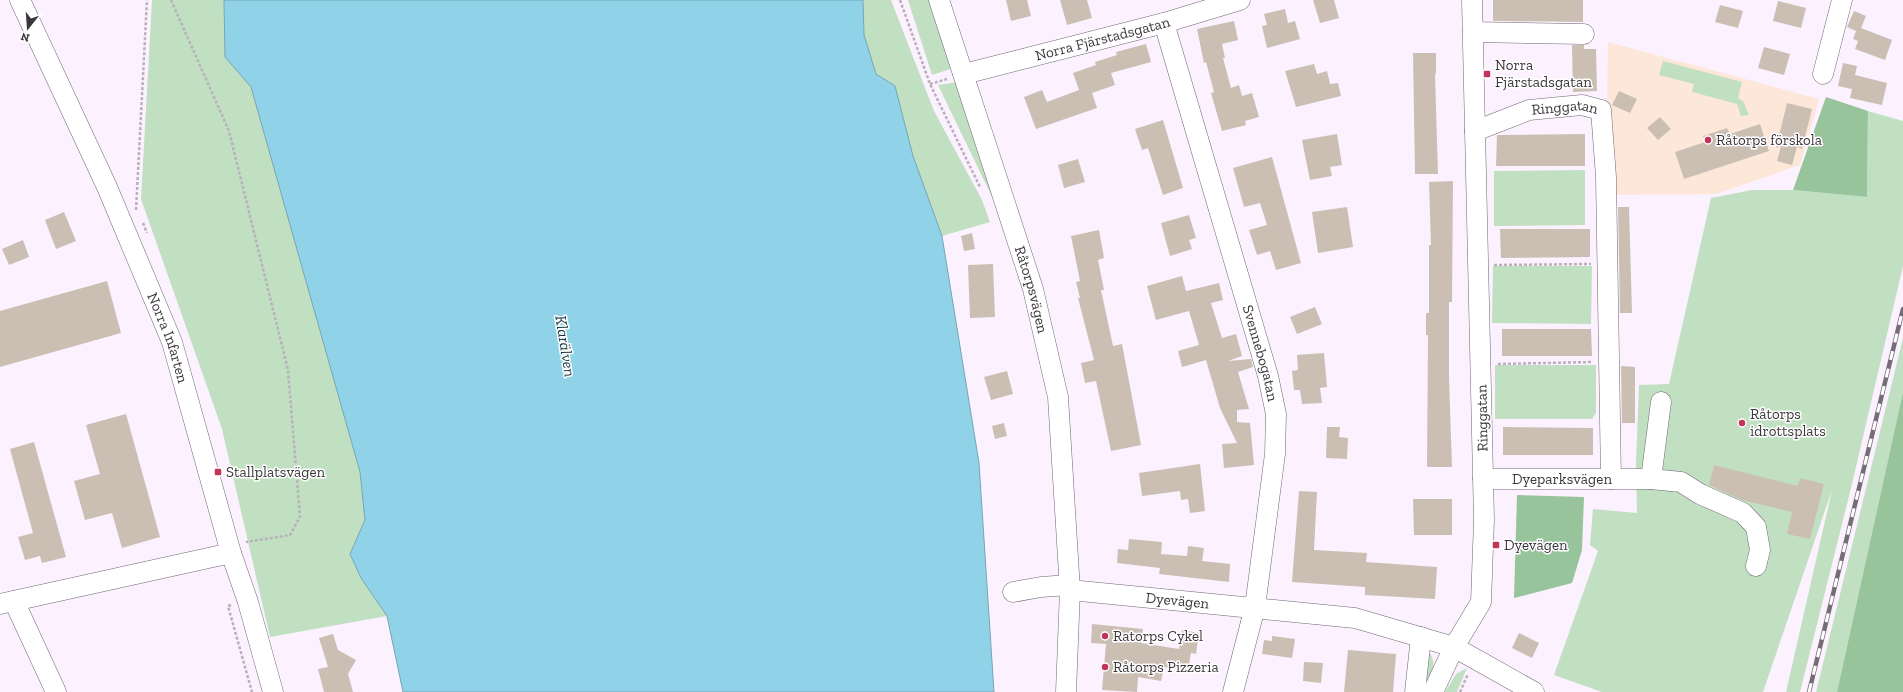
<svg xmlns="http://www.w3.org/2000/svg" width="1903" height="692" viewBox="0 0 1903 692" font-family="'Zilla Slab',serif">
	<style>
		.education { fill: #fce7d8 }
		.green { fill: #c1e0c2 }
		.forest { fill: #98c49b }
		.water { fill: #90d3e9; stroke: #76a4b5 }
		.building { fill: #cbbfb3 }
		.lines { fill: none; stroke-linecap: round; stroke-linejoin: round }
		.minor-casing { stroke: #706672; stroke-width: 21 }
		.path { stroke: #b9b0bb; stroke-width: 2.5; stroke-dasharray: 3 2; stroke-linecap: butt }
		.minor { stroke: #fff; stroke-width: 20 }
		.rail-casing { stroke: #746d75; stroke-width: 4.5 }
		.rail { stroke: #fff; stroke-width: 3; stroke-dasharray: 9; stroke-linecap: butt }
		.poi-dot { fill: #c3345b; stroke: #fff; stroke-width: 1.5 }
		.labels { text-anchor: middle; stroke-width: 3; stroke-linejoin: round; paint-order: stroke }
		.street-label { font-size: 15px; fill: #3b363c; stroke: #fff }
		.poi-label { font-size: 15px; fill: #3b363c; stroke: #fff; text-anchor: start }
		.water-label { font-size: 16px; font-style: italic; fill: #193a44; stroke: #fff }
	</style>
	<rect width="100%" height="100%" fill="#fcf1fe"/>
	<!-- education -->
	<path class="education" d="M1608 42 1819 99 1800 165 1716 194 1614 195 1607 116Z"/>
	<!-- green -->
	<g class="green">
		<path d="M152 0H224L225 57 251 87 360 472 365 520 350 554 361 578 387 616 270 637 222 429 141 199Z"/>
		<path d="M863 0H891L934 111 982 200 990 222 942 236 913 156 895 86 876 75 864 35Z"/>
		<path d="M908 0H930L954 68 932 75Z"/>
		<path d="M1663 61 1742 82 1738 98 1743 101 1749 115 1741 116 1737 104 1692 92 1694 84 1659 75Z"/>
		<path d="M958 82 995 203 938 85Z"/>
		<path d="M1868 111 1903 121V266L1851 488 1800 692H1786L1832 490 1763 692H1602L1554 675 1598 551 1590 545 1593 509 1637 513 1636 461 1639 385 1669 384 1711 198 1752 190H1793L1867 197Z"/>
		<path d="M1585 170V225L1494 226V171Z"/>
		<path d="M1493 266H1592L1591 324 1492 323Z"/>
		<path d="M1903 338V392L1837 692H1816Z"/>
		<path d="M1495 365H1596V413L1592 419H1495Z"/>
		<path d="M1424 647C1442 663 1430 674 1420 692Z"/>
		<path d="M1467 668 1457 692H1445L1456 674Z"/>
	</g>
	<!-- forest -->
	<g class="forest">
		<path d="M1826 97 1868 111 1867 197 1793 190Z"/>
		<path d="M1903 392V692H1837Z"/>
		<path d="M1517 495 1584 497 1582 550 1572 583 1514 598Z"/>
	</g>
	<!-- water -->
	<path class="water" d="M224 0H863L864 35 876 74 895 86 913 156 942 236 979 463 994 692H403L387 616 361 578 350 554 365 520 360 472 251 87 225 57Z"/>
	<!-- building -->
	<g class="building">
		<path d="M1006 0H1027L1031 16 1011 21Z"/>
		<path d="M1060 0H1087L1092 18 1067 25Z"/>
		<path d="M1313 0H1334L1339 18 1320 23Z"/>
		<path d="M1493 0H1583V22L1493 21Z"/>
		<path d="M1778 1 1806 8 1801 28 1773 21Z"/>
		<path d="M1720 5 1743 11 1738 28 1715 22Z"/>
		<path d="M1285 9 1288 23 1295 21 1300 39 1267 48 1262 26 1267 25 1264 14Z"/>
		<path d="M1854 11 1866 16 1861 28 1892 40 1885 60 1855 49 1858 41 1853 39 1856 31 1847 27Z"/>
		<path d="M1234 21 1238 40 1222 44 1225 58H1223L1231 88 1239 85 1242 96 1252 93 1259 117 1245 121 1246 125 1222 131 1211 93 1214 92 1206 62 1204 63 1197 29Z"/>
		<path d="M1146 44 1151 62 1111 73 1115 85 1092 93 1097 108 1036 129 1024 97 1042 90 1047 102 1079 90 1073 73 1096 65 1095 62 1117 55 1116 52Z"/>
		<path d="M1572 45H1584V49H1596L1597 91 1573 92Z"/>
		<path d="M1764 47 1790 54 1784 75 1758 68Z"/>
		<path d="M1413 53H1436V74H1435L1438 174H1415Z"/>
		<path d="M1843 63 1857 66 1855 75 1887 83 1882 105 1850 98 1852 89 1838 86Z"/>
		<path d="M1314 64 1317 74 1327 71 1330 84 1338 83 1341 96 1296 107 1285 71Z"/>
		<path d="M1619 91 1637 99 1630 113 1612 105Z"/>
		<path d="M1787 103 1812 109 1802 149 1797 147 1792 165 1777 161 1781 146 1776 148Z"/>
		<path d="M1660 117 1671 129 1658 140 1647 128Z"/>
		<path d="M1163 120 1183 188 1163 195 1148 148 1142 150 1135 129Z"/>
		<path d="M1760 124 1769 151 1684 179 1675 152 1705 142 1703 136 1727 128 1730 134Z"/>
		<path d="M1337 134 1342 165 1330 167 1332 176 1310 180 1302 140Z"/>
		<path d="M1585 134V166H1496L1497 135Z"/>
		<path d="M1272 157 1301 263 1276 270 1270 251 1257 255 1249 230 1267 225 1260 203 1244 207 1233 168Z"/>
		<path d="M1078 159 1085 182 1064 188 1058 165Z"/>
		<path d="M1453 181 1452 302H1449V378L1452 467H1427L1428 335H1426V313H1429V245H1431L1429 182Z"/>
		<path d="M1347 207 1353 247 1318 253 1312 212Z"/>
		<path d="M1618 207H1629L1632 313H1620Z"/>
		<path d="M64 212 76 241 56 249 45 220Z"/>
		<path d="M1189 215 1196 238 1189 240 1192 249 1170 256 1161 223Z"/>
		<path d="M1500 229H1590V257L1501 258Z"/>
		<path d="M1099 230 1104 258 1098 260 1104 290H1101L1113 346 1122 344 1141 445 1111 451 1096 381 1085 383 1081 363 1094 360 1078 298H1080L1076 282 1080 281 1071 236Z"/>
		<path d="M972 233 975 249 964 251 961 236Z"/>
		<path d="M23 240 29 257 9 265 2 249Z"/>
		<path d="M993 264 995 317 970 318 968 265Z"/>
		<path d="M1182 276 1186 291 1219 283 1223 300 1211 303 1222 338 1236 334 1242 356 1228 361 1251 359 1253 367 1238 372 1249 409 1237 410V422L1250 423 1254 465 1224 468 1222 444 1237 443 1220 408 1206 360 1182 367 1178 351 1199 345 1189 311 1156 320 1147 286Z"/>
		<path d="M107 281 121 333 0 367V311Z"/>
		<path d="M1315 307 1322 324 1297 334 1290 317Z"/>
		<path d="M1502 329H1591L1592 356H1502Z"/>
		<path d="M1324 353 1327 387 1320 388 1322 403 1302 404 1300 390H1294L1292 371 1298 370 1297 355Z"/>
		<path d="M1621 366 1635 367V423H1622Z"/>
		<path d="M1007 371 1013 394 991 400 984 377Z"/>
		<path d="M126 414 160 537 122 548 112 513 85 520 74 481 100 474 86 425Z"/>
		<path d="M1004 423 1007 436 995 439 992 426Z"/>
		<path d="M1327 427H1340L1339 437 1348 438 1347 459 1326 458Z"/>
		<path d="M1503 427 1593 428V455H1503Z"/>
		<path d="M34 442 66 557 42 563 40 556 25 560 18 537 33 533 10 449Z"/>
		<path d="M1200 464 1205 511 1190 513 1188 499 1181 500 1180 491 1142 496 1139 473Z"/>
		<path d="M1714 465 1798 486 1800 478 1824 484 1810 539 1787 534 1792 512 1742 500 1709 485Z"/>
		<path d="M1299 491 1317 492 1314 550 1367 553 1366 562 1437 567 1435 599 1365 595V587L1292 582Z"/>
		<path d="M1413 499H1452V535H1414Z"/>
		<path d="M1129 539 1162 542 1161 554 1187 556 1188 546 1204 548 1202 561 1230 564 1229 582 1159 574 1160 568 1117 563 1118 549 1128 550Z"/>
		<path d="M1092 624 1143 629 1141 643 1179 649 1182 630 1199 633 1196 654 1191 653 1188 670 1164 667 1161 681 1138 677 1137 692 1102 690 1106 644 1091 643Z"/>
		<path d="M1519 633 1539 643 1532 658 1512 648Z"/>
		<path d="M333 634 338 650 356 660 348 674 353 692H324L318 669 328 667 319 638Z"/>
		<path d="M1272 636 1295 639 1292 658 1262 654 1264 640 1272 641Z"/>
		<path d="M1348 650 1396 654 1393 692H1344Z"/>
		<path d="M1304 662 1323 663 1321 683 1303 681Z"/>
	</g>
	<g class="lines">
		<defs>
			<g id="minor">
				<path id="s1" d="M20 0 107 187 172 342 231 553 248 602 273 692"/>
				<path id="s2" d="M939 0 1033 289 1058 397 1070 590 1066 692"/>
				<path id="s3" d="M1164 23 1268 376 1276 414 1275 454 1255 607 1233 692"/>
				<path d="M1473 32 1584 34"/>
				<path id="s4" d="M964 74 1164 23 1240 0"/>
				<path d="M1823 74 1842 0"/>
				<path id="s5" d="M1475 131 1529 110 1582 105 1601 110 1606 177 1611 479"/>
				<path id="s6" d="M1483 479H1651L1661 402"/>
				<path d="M1651 479 1681 482 1700 494 1743 513 1756 527 1760 550 1756 566"/>
				<path id="s7" d="M1070 590 1355 618 1454 647 1534 692"/>
				<path d="M1013 592 1041 587 1069 585"/>
				<path d="M14 601 56 692"/>
				<path d="M0 604 231 553"/>
				<path d="M1415 692 1421 637"/>
				<path d="M1433 692 1454 647 1481 602 1484 520 1472 0"/>
			</g>
		</defs>
		<!-- minor casing -->
		<use href="#minor" class="minor-casing"/>
		<!-- path -->
		<g class="path">
			<path d="M171 0 229 131 288 370 300 517 290 535 246 542"/>
			<path d="M900 0 930 84 980 187"/>
			<path d="M930 84 947 79"/>
			<path d="M136 210 147 0"/>
			<path d="M143 223 147 233"/>
			<path d="M1494 265 1591 264"/>
			<path d="M1498 364 1593 362"/>
			<path d="M231 605 228 606 252 692"/>
			<path d="M1460 692 1468 674"/>
		</g>
		<!-- minor -->
		<use href="#minor" class="minor"/>
		<defs>
			<path id="rail" d="M1809 692 1903 309"/>
		</defs>
		<!-- rail casing -->
		<use href="#rail" class="rail-casing"/>
		<!-- rail -->
		<use href="#rail" class="rail"/>
	</g>
	<!-- markers -->
	<g class="poi-dot">
		<rect x="1483" y="70" width="8" height="8" rx="2"/>
		<circle cx="1708" cy="140" r="4"/>
		<circle cx="1742" cy="423" r="4"/>
		<rect x="214" y="468" width="8" height="8" rx="2"/>
		<rect x="1492" y="541" width="8" height="8" rx="2"/>
		<circle cx="1105" cy="636" r="4"/>
		<circle cx="1105" cy="667" r="4"/>
	</g>
	<g class="labels">
		<!-- street labels -->
		<g class="street-label">
			<text dy="5" stroke="none"><textPath href="#s4" startOffset="143">Norra Fjärstadsgatan</textPath></text>
			<text dy="5" stroke="none"><textPath href="#s5" startOffset="94">Ringgatan</textPath></text>
			<text dy="5" stroke="none"><textPath href="#s2" startOffset="304">Råtorpsvägen</textPath></text>
			<text dy="5" stroke="none"><textPath href="#s1" startOffset="369">Norra Infarten</textPath></text>
			<text dy="5" stroke="none"><textPath href="#s3" startOffset="344">Svennebogatan</textPath></text>
			<text transform="translate(1482 418) rotate(-91)" y="5">Ringgatan</text>
			<text dy="5" stroke="none"><textPath href="#s6" startOffset="79">Dyeparksvägen</textPath></text>
			<text dy="5" stroke="none"><textPath href="#s7" startOffset="108">Dyevägen</textPath></text>
		</g>
		<!-- poi labels -->
		<g class="poi-label">
			<text x="1495" y="70">Norra<tspan x="1495" dy="17">Fjärstadsgatan</tspan></text>
			<text x="1716" y="145">Råtorps förskola</text>
			<text x="1750" y="419">Råtorps<tspan x="1750" dy="17">idrottsplats</tspan></text>
			<text x="226" y="477">Stallplatsvägen</text>
			<text x="1504" y="550">Dyevägen</text>
			<text x="1113" y="641">Ratorps Cykel</text>
			<text x="1113" y="672">Råtorps Pizzeria</text>
		</g>
		<!-- water labels -->
		<g class="water-label">
			<text transform="translate(566 346) rotate(81)" y="6">Klarälven</text>
		</g>
	</g>
	<!-- north arrow -->
	<g transform="translate(28 28) rotate(197)" stroke="#ffffff" stroke-width="3" paint-order="stroke">
	<path d="M0-3L7 15L0 10L-7 15Z" fill="#3b363c"/>
	<text y="-6" font-size="11" font-weight="bold" text-anchor="middle" fill="#3b363c">N</text>
	</g>
</svg>
